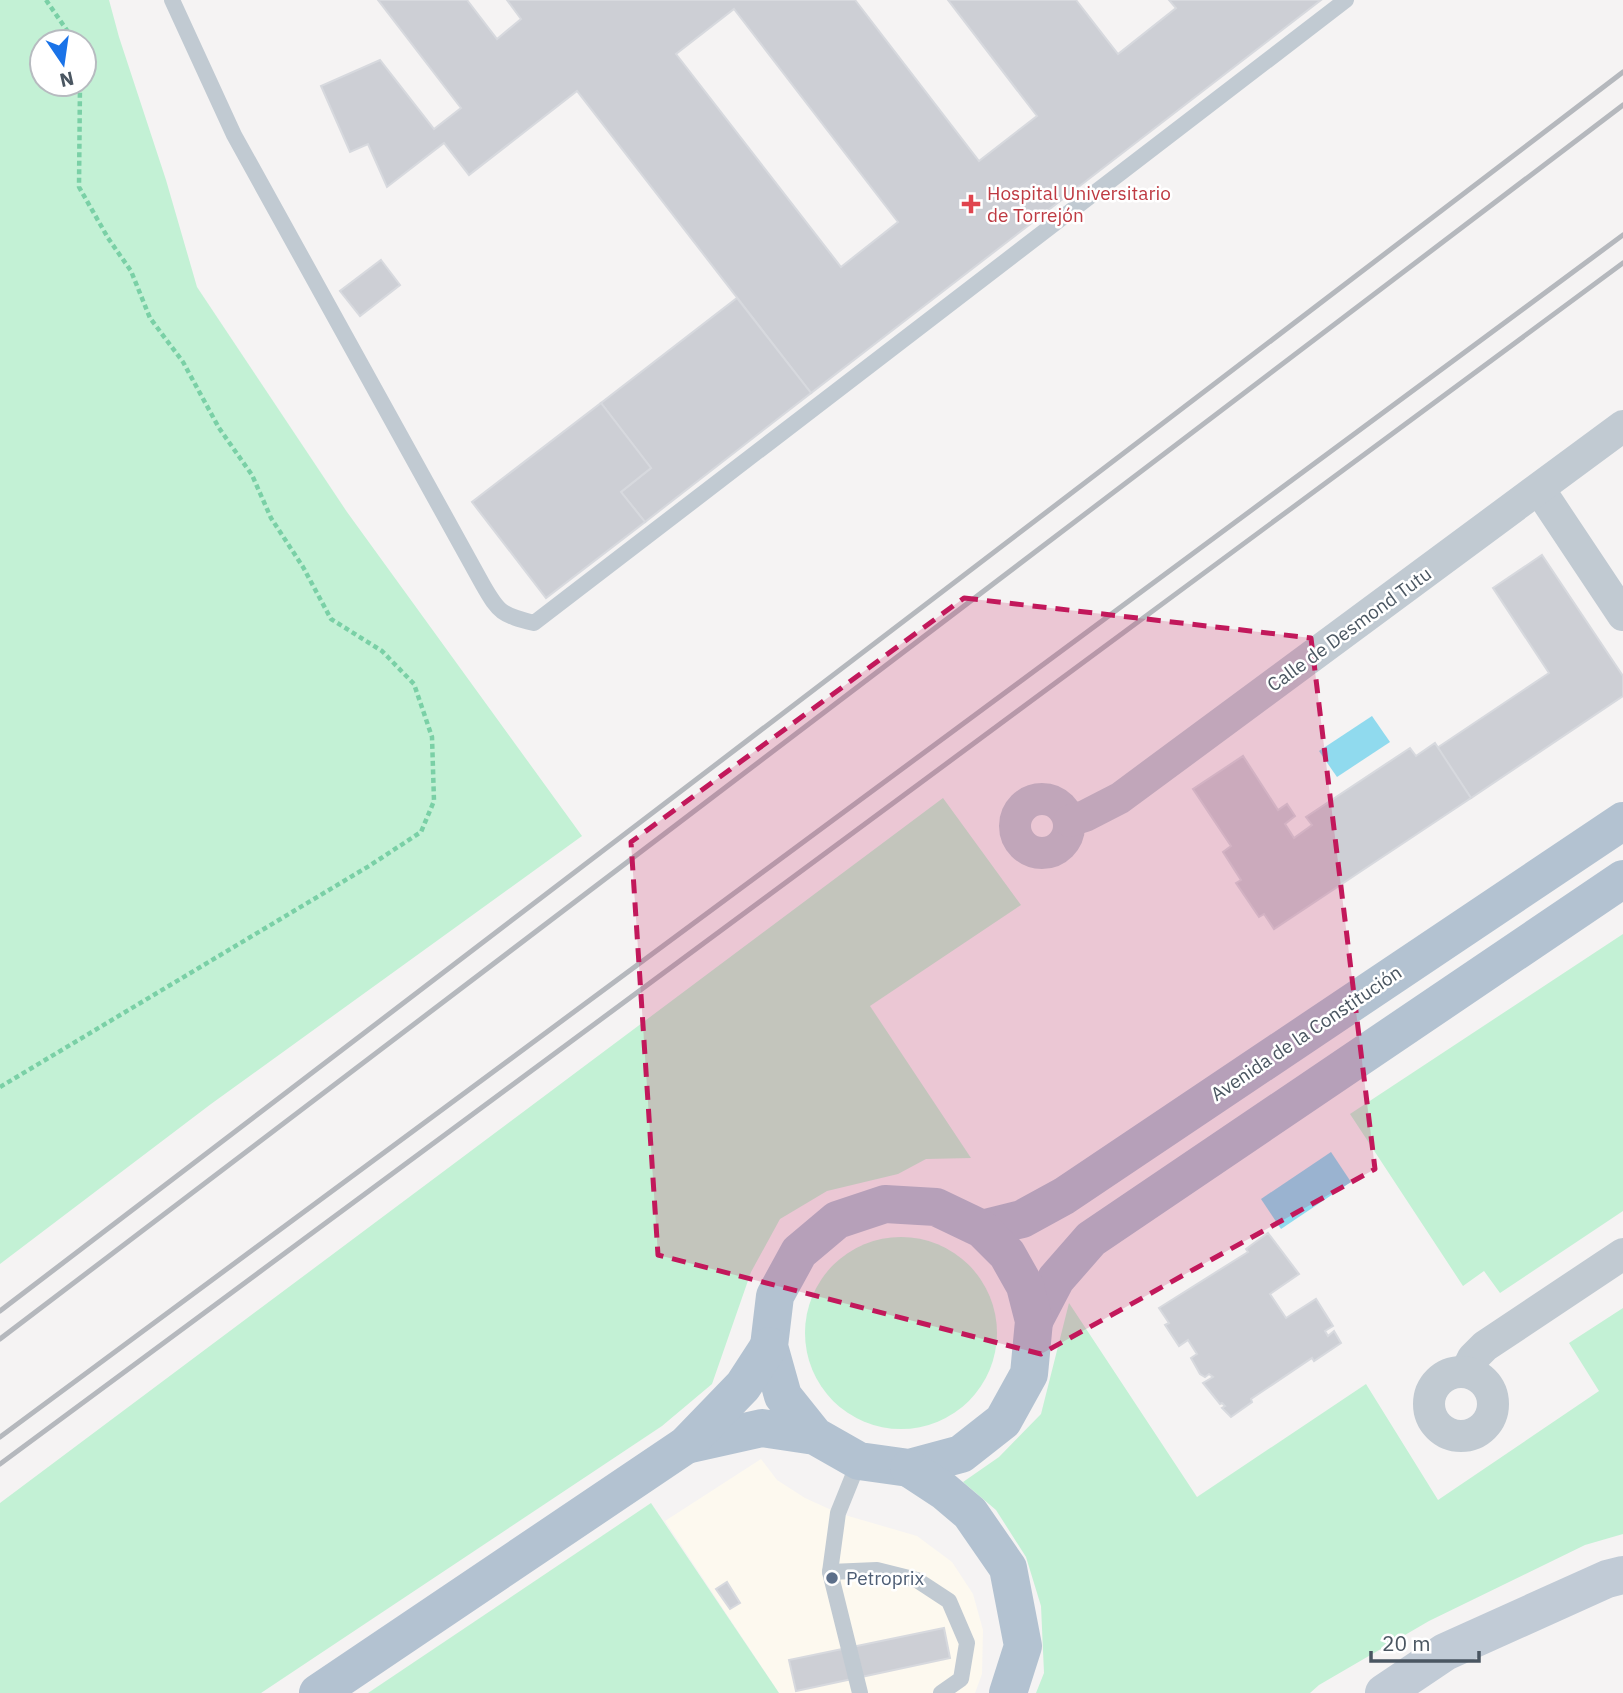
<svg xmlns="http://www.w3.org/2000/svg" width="1623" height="1693" viewBox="0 0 1623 1693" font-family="'IBM Plex Sans',sans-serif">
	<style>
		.commercial { fill: #fdf9ef }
		.green { fill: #c3f1d5; fill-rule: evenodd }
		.water { fill: #90daee }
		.building { fill: #cdcfd5; stroke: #d7d9de; stroke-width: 2; fill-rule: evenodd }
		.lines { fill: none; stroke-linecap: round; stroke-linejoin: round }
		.path { stroke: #7ad0a6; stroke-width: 4.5; stroke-dasharray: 5 3.5; stroke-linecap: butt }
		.lane { stroke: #c1cad2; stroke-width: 16 }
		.street { stroke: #c1cad2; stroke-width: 32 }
		.secondary { stroke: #c1cbd6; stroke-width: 38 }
		.primary { stroke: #b3c2d1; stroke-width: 38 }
		.rail { stroke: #b5b8bd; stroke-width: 5 }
		.marked { fill: #c2185b; fill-opacity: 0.2; stroke: #c2185b; stroke-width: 5; stroke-dasharray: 14 9; stroke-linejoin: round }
		.health-dot { fill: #e0444e; stroke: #fff; stroke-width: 2.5 }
		.service-dot { fill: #5c6f8a; stroke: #fff; stroke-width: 2.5 }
		.labels { text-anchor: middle; stroke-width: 5; stroke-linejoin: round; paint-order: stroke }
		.health-label { font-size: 19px; fill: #be3a42; stroke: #fff; text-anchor: start }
		.street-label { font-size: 19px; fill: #4a5661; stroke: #fff }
		.service-label { font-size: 19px; fill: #4e5e75; stroke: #fff; text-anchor: start }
	</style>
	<rect width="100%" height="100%" fill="#f5f3f3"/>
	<!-- commercial -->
	<path class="commercial" d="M761 1459 777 1480 805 1498 838 1513 917 1536 952 1562 973 1594 983 1630 982 1674 975 1693H779L665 1521Z"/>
	<!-- green -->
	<g class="green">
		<path d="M0 0H109L119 37 166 180 197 287 347 512 582 836 211 1104 0 1264ZM42 42H84V84H42Z"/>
		<path d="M943 798 1021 905 870 1006 971 1158 926 1159 898 1174 827 1191 780 1219 751 1272 712 1384 662 1426 261 1693H0V1503Z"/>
		<path d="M1623 934V1211L1500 1293 1484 1271 1463 1286 1350 1114Z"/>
		<circle cx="901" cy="1333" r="96"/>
		<path d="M1069 1303 1197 1497 1366 1384 1438 1500 1599 1391 1569 1343 1623 1308V1534L1585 1545 1429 1621 1319 1685 1310 1693H1036L1044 1673 1041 1606 1026 1557 996 1510 963 1482 999 1457 1041 1414Z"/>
		<path d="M651 1503 779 1693H368Z"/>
	</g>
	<!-- water -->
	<g class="water">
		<path d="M1372 716 1390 742 1337 777 1319 751Z"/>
		<path d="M1331 1152 1351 1182 1281 1229 1261 1199Z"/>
	</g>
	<!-- building -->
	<g class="building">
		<path d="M378 0H467L497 39 521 19 507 0H855L979 161 1037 116 948 0H1076L1118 54 1176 8 1169 0H1321L811 393 577 91 469 175 444 143 387 187 368 144 350 152 321 86 380 60 434 129 461 108ZM734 9 898 222 841 267 676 54Z"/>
		<path d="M381 260 400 285 360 316 340 291Z"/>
		<path d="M737 298 811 393 645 522 621 492 651 468 601 403Z"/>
		<path d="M601 403 651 468 621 492 645 522 546 598 472 502Z"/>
		<path d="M1542 555 1623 676V696L1471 798 1437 748 1549 673 1493 588Z"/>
		<path d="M1435 743 1471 798 1274 929 1264 914 1259 917 1236 883 1241 880 1223 852 1231 846 1193 789 1243 756 1278 810 1287 804 1295 816 1285 824 1294 838 1312 825 1306 817 1410 748 1416 756Z"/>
		<path d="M1268 1233 1299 1274 1270 1294 1286 1318 1316 1299 1333 1326 1325 1331 1328 1336 1334 1331 1341 1343 1314 1361 1312 1358 1251 1399 1252 1402 1231 1417 1222 1408 1225 1406 1222 1403 1220 1404 1203 1383 1213 1377 1209 1374 1205 1377 1200 1374 1191 1358 1197 1354 1188 1340 1179 1346 1165 1325 1169 1323 1159 1308 1248 1252 1246 1249Z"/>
		<path d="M727 1582 740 1603 730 1609 716 1589Z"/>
		<path d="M944 1628 950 1658 796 1691 789 1660Z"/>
	</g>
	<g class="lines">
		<!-- path -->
		<g class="path">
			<path d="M46 0 75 42"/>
			<path d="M0 1087 369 866 421 832 434 801 432 737 414 684 382 651 331 619 303 567 271 518 252 475 219 428 183 362 150 318 131 271 108 238 79 187 80 84"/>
		</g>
		<!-- lane -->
		<g class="lane">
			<path d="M172 0 234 135 483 585C499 613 502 615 534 623L1346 0"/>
			<path d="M859 1461 838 1513 830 1572 860 1693"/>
			<path d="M830 1572 877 1570 917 1580 949 1601 967 1643 961 1679 941 1693"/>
		</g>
		<!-- street -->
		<g class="street">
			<path d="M1539 489 1623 615"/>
			<circle cx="1042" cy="826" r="27"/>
			<path d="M1069 821 1085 816 1120 798 1623 426"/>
			<path d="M1466 1372 1473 1358 1485 1346 1623 1254"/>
			<circle cx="1461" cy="1404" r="32"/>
		</g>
		<!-- secondary -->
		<path class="secondary" d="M1384 1693 1445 1652 1607 1579 1623 1575"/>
		<!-- primary -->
		<g class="primary">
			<path d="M982 1229 1022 1219 1064 1196 1623 821"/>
			<path d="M1034 1321 1056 1279 1091 1239 1623 879"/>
			<path d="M686 1445 762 1428 815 1436 859 1461 909 1468 961 1454 1003 1421 1029 1374 1034 1321 1025 1286 1007 1254 982 1229 936 1207 885 1204 837 1220 799 1252 775 1296 769 1346 783 1396 815 1436"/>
			<path d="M909 1468 944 1491 970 1513 1008 1568 1023 1646 1008 1693"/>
			<path d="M318 1693 686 1445 743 1386 769 1346"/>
		</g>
		<!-- rail -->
		<g class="rail">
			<path d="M0 1311 1623 72"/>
			<path d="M0 1339 1623 105"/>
			<path d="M0 1437 1623 235"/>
			<path d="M0 1464 1623 263"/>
		</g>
	</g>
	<!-- marked area -->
	<path class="marked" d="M964 598 1311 638 1375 1169 1041 1354 658 1255 631 842Z"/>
	<!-- markers -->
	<path class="health-dot" d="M967.5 193.5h7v7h7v7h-7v7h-7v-7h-7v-7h7z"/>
	<circle class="service-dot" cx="832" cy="1578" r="7"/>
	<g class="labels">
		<!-- health labels -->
		<g class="health-label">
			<text x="987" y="200">Hospital Universitario<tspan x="987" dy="22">de Torrejón</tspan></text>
		</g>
		<!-- street labels -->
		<g class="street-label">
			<text transform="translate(1349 629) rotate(-36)" y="7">Calle de Desmond Tutu</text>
			<text transform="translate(1306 1033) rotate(-34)" y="7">Avenida de la Constitución</text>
		</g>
		<!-- service labels -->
		<g class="service-label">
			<text x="846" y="1585">Petroprix</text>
		</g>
	</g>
	<!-- north arrow -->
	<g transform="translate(63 63) rotate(167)"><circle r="33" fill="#ffffff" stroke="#b7bbc0" stroke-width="2"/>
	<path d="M0-5L12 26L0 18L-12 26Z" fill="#1a73e8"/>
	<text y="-10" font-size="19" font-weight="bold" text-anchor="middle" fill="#4a5661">N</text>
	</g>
	<!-- scale -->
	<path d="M1371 1651v10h108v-10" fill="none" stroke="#4a5661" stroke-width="3.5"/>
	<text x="1382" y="1651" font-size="21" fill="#4a5661" stroke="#ffffff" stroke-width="5" paint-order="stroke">20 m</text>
</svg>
